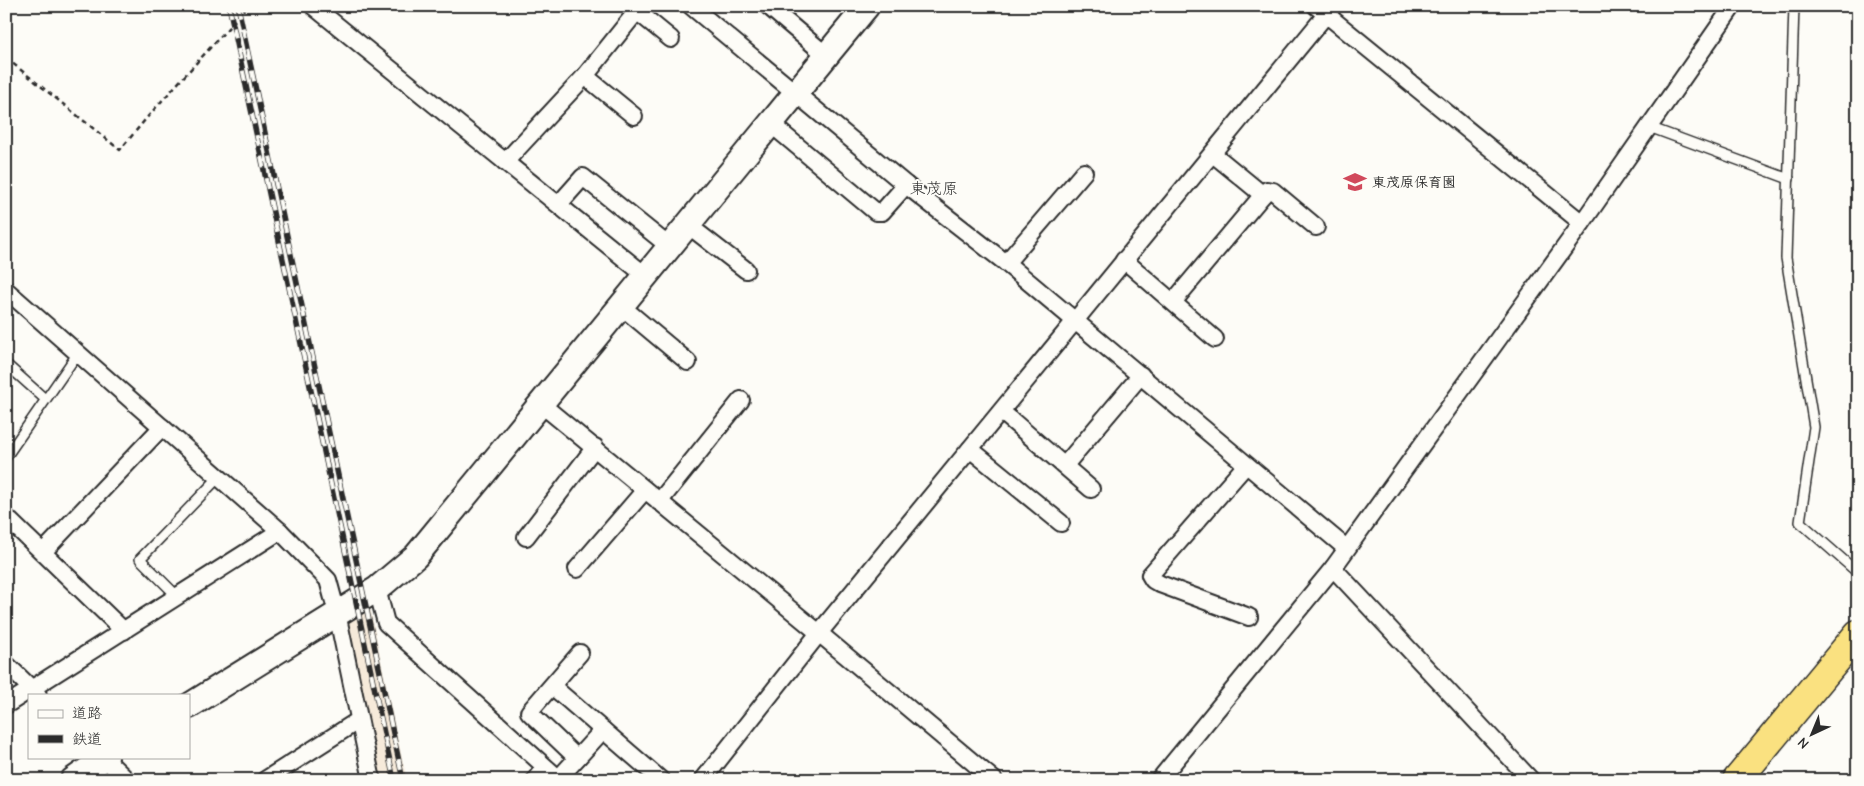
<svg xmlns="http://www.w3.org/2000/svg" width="1864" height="786" viewBox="0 0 1864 786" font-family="'Comic Neue','Klee One',sans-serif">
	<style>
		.built { fill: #f6eada }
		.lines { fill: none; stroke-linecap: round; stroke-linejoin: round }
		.lane-casing { stroke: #2b2b2b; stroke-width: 12 }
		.street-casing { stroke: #2b2b2b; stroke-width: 20 }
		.secondary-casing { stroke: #2b2b2b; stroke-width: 28 }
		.highway-casing { stroke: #2b2b2b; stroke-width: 31 }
		.path { stroke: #2b2b2b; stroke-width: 2.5; stroke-dasharray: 5 4; stroke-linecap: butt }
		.lane { stroke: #fdfcf7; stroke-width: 9 }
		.street { stroke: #fdfcf7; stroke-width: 16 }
		.secondary { stroke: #fdfcf7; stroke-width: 24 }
		.highway { stroke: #fae180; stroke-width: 28 }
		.rail-casing { stroke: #2b2b2b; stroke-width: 5.5 }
		.rail { stroke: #fdfcf7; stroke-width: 4; stroke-dasharray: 11; stroke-linecap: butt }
		.labels { text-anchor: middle; stroke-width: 4; stroke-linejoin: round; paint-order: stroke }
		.poi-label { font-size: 14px; font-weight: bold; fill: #2b2b2b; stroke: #fdfcf7; text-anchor: start }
		.quarter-label { font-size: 16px; fill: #2b2b2b; stroke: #fdfcf7 }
	</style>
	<rect width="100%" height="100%" fill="#fdfcf7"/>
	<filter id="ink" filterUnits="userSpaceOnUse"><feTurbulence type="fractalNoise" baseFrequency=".02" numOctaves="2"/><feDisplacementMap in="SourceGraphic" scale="10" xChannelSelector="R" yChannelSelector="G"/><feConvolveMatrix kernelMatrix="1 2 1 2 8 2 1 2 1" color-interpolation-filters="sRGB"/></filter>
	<g filter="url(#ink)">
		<!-- built -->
		<path class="built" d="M369 603 396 732 407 780H380L356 668 347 617Z"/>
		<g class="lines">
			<defs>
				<g id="lane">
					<path d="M1794 6 1786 258 1814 427 1800 522 1858 573"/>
					<path d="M1649 127 1789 179"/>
					<path d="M6 364 45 399"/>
					<path d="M6 457 78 353"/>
					<path d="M177 596 140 559 218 478"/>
				</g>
				<g id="street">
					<path d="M313 6 646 276"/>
					<path d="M691 6 906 185 1006 263 1346 548"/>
					<path d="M768 6 827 56"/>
					<path d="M1316 6 1582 223"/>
					<path d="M638 12 671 39"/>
					<path d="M585 76 634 116"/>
					<path d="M771 124 876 212H882L906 185"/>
					<path d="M1213 154 1263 195"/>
					<path d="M505 162 585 76 641 6"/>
					<path d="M559 204 583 177 670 247"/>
					<path d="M688 225 746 270"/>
					<path d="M1124 260 1215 339"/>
					<path d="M1006 263 1084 172"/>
					<path d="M6 290 280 531 328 580 337 613 372 780"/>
					<path d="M1173 302 1267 190 1273 191 1316 227"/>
					<path d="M621 306 688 362"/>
					<path d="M541 404 819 633 994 780"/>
					<path d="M1002 412 1091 489"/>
					<path d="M970 449 1061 523"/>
					<path d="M1065 465 1141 375"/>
					<path d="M1246 465 1150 575 1153 580 1160 584 1249 617"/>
					<path d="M659 502 741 400"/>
					<path d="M6 517 124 631"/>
					<path d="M526 537 595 447"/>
					<path d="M43 552 162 427"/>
					<path d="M1333 568 1531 780"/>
					<path d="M577 569 645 490"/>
					<path d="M377 589 386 623 560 780"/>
					<path d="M6 664 38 695"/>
					<path d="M552 686 661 780"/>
					<path d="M6 705 280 531"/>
					<path d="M103 757 127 780"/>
					<path d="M577 758 529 712 580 653"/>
					<path d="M558 779 603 730"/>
					<path d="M265 780 359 720"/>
					<path d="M535 780 545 767"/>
					<path d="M703 780 819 633 1333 6"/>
					<path d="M1159 780 1333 568 1582 223 1733 6"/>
				</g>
				<g id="secondary">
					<path d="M189 706 377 589 416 556 867 6"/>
					<path d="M73 780 106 757"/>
				</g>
				<path id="highway" d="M1737 780 1858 634"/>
			</defs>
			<!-- lane casing -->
			<use href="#lane" class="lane-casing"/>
			<!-- street casing -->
			<use href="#street" class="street-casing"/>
			<!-- secondary casing -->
			<use href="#secondary" class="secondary-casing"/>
			<!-- highway casing -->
			<use href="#highway" class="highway-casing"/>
			<!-- path -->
			<path class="path" d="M6 58 120 150 150 114 248 6"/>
			<!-- lane -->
			<use href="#lane" class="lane"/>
			<!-- street -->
			<use href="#street" class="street"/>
			<!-- secondary -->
			<use href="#secondary" class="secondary"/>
			<!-- highway -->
			<use href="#highway" class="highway"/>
			<defs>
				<g id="rail">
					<path d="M229 6 394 780"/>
					<path d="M238 6 403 780"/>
				</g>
			</defs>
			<!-- rail casing -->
			<use href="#rail" class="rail-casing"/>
			<!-- rail -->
			<use href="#rail" class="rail"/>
		</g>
	</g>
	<!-- icons -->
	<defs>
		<symbol id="school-bare" viewBox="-9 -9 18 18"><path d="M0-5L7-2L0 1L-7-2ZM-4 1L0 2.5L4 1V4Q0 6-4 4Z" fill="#d1495b" stroke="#fdfcf7" stroke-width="2.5" paint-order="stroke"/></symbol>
	</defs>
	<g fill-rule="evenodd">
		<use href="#school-bare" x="1339" y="166" width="32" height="32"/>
	</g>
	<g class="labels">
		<!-- poi labels -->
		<g class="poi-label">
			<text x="1372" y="187">東茂原保育園</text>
		</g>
		<!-- quarter labels -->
		<g class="quarter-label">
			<text x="934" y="194">東茂原</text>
		</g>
	</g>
	<!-- margin -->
	<rect width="1864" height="786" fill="none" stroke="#fdfcf7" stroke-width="25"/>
	<rect x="12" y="12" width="1839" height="761" fill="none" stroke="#2b2b2b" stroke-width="2" filter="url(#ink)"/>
	<!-- legend -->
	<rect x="28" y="694" width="162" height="65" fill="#fdfcf7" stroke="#a9a8a5"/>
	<rect x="38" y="710" width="25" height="8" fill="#fdfcf7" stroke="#a9a8a5"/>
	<text x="72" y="718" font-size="15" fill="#2b2b2b">道路</text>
	<rect x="38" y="735" width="25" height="8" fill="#2b2b2b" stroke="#a9a8a5"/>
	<text x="72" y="744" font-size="15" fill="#2b2b2b">鉄道</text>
	<!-- north arrow -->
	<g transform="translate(1812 734) rotate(224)" stroke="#fdfcf7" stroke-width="4" paint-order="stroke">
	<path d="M0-4L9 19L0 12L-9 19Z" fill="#2b2b2b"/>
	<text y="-8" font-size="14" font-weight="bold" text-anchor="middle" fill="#2b2b2b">N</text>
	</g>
</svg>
